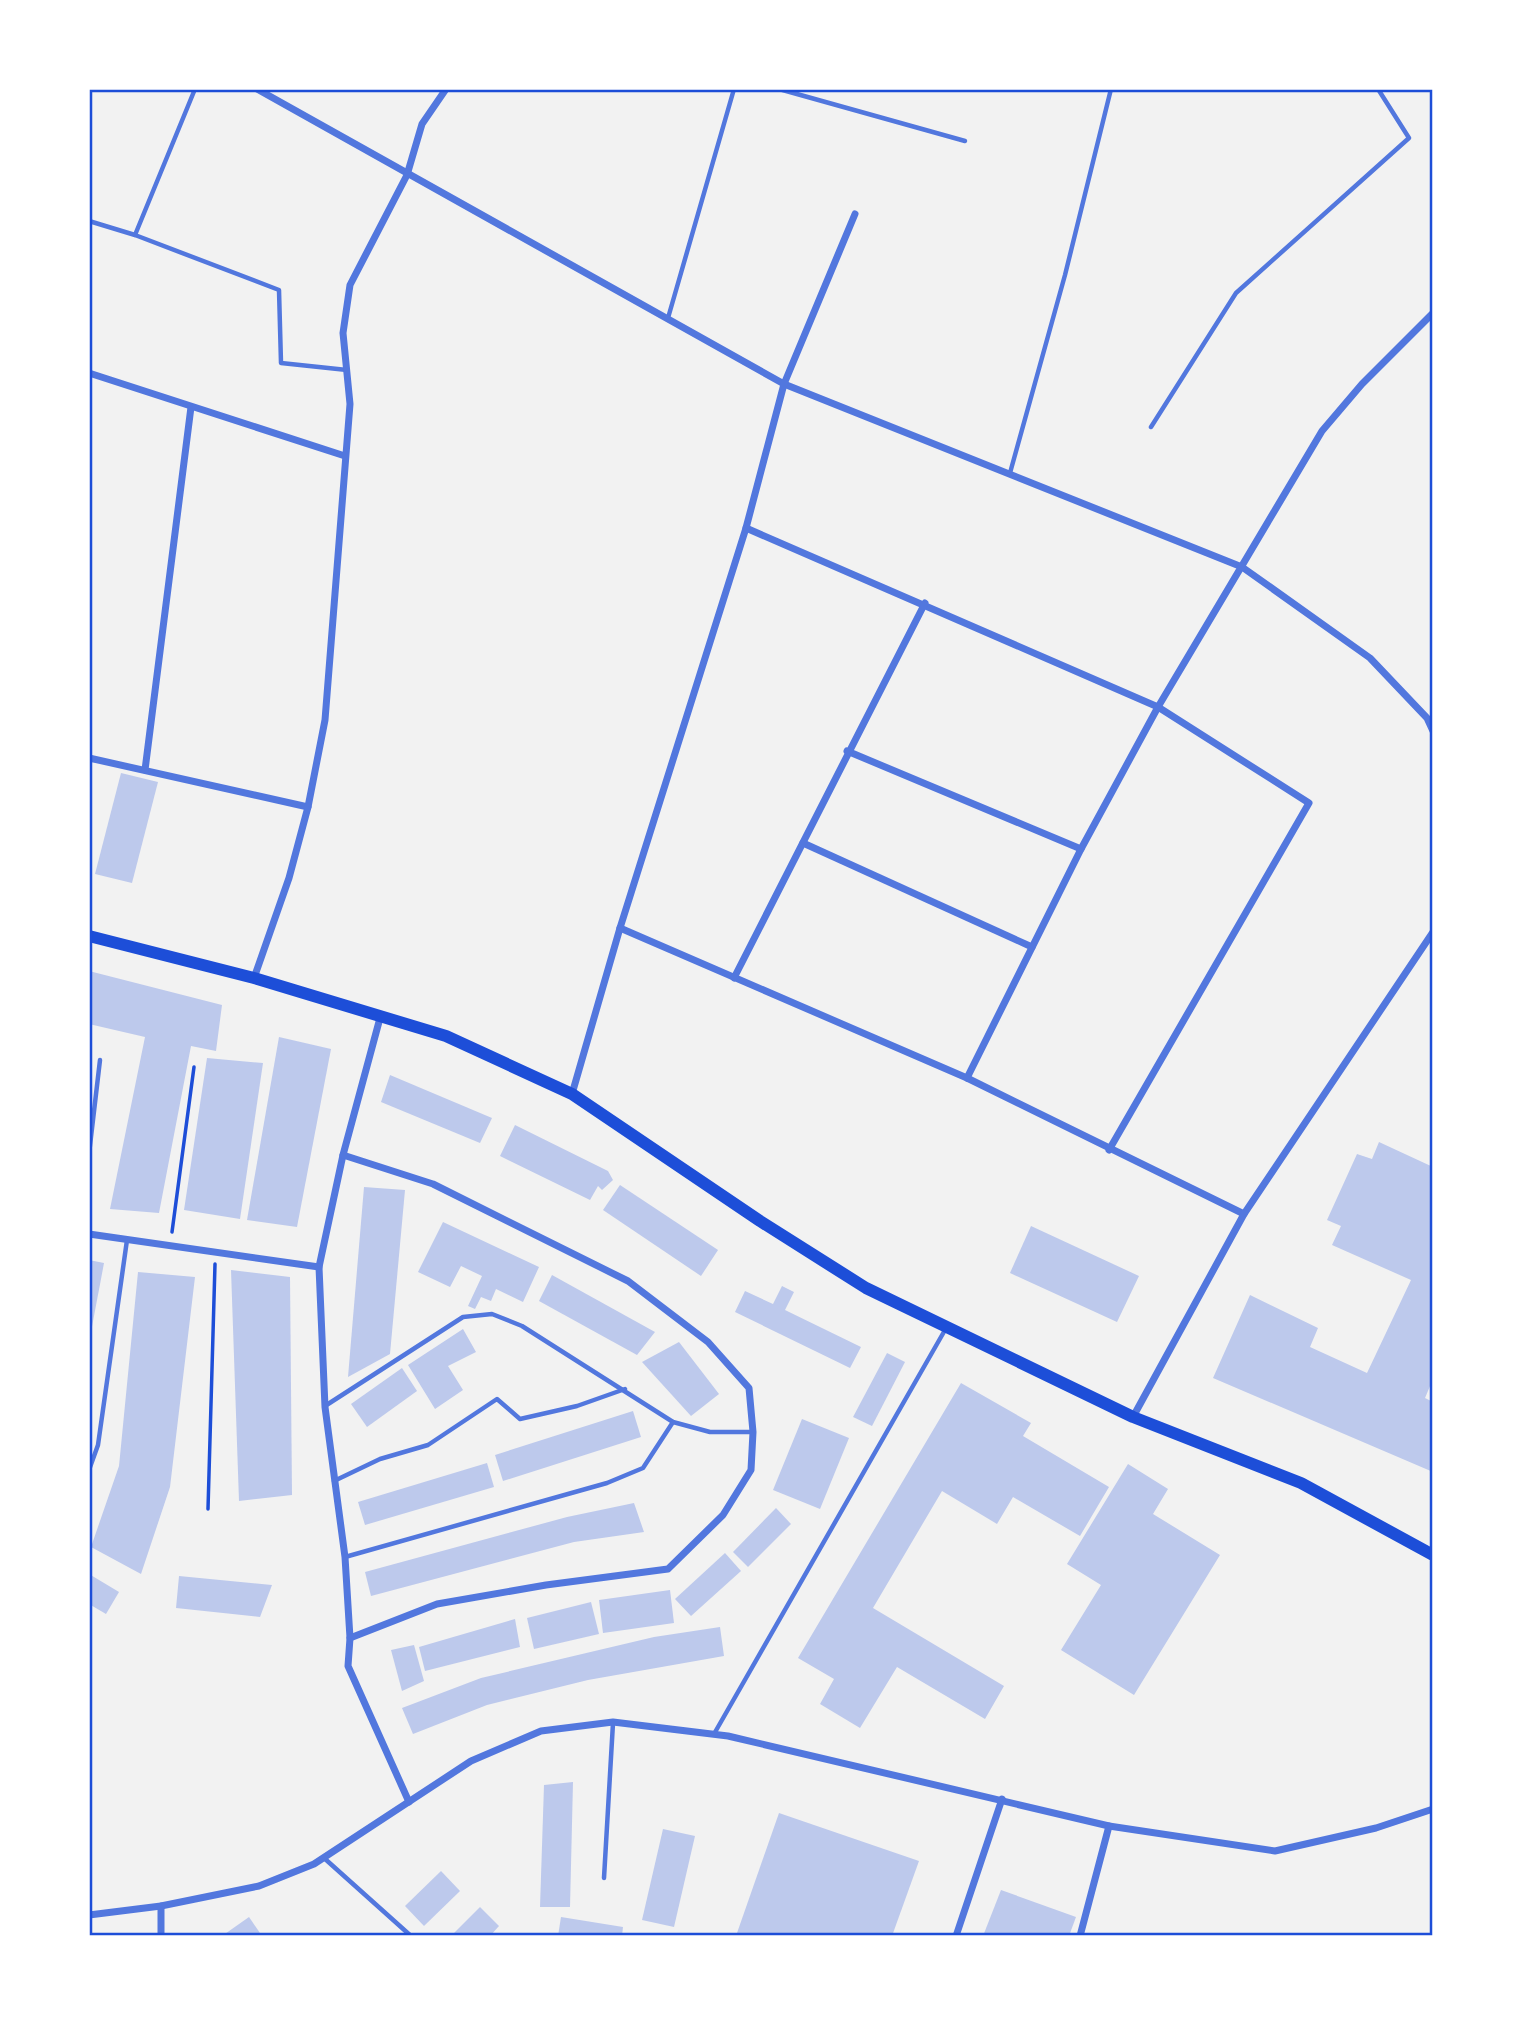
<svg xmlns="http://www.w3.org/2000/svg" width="1522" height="2025" viewBox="0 0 1522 2025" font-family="Roboto,sans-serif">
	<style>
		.building { fill: #bdc9ec }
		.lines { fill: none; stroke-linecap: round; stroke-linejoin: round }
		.path { stroke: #1d4ed8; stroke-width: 3.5 }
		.service { stroke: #5277de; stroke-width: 4.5 }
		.minor { stroke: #5277de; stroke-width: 7 }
		.primary { stroke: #1d4ed8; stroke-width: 12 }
		.neatline { fill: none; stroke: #1d4ed8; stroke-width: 2.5 }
	</style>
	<rect width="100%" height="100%" fill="#f2f2f2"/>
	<!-- building -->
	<g class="building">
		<path d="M121 773 158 782 132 883 95 874Z"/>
		<path d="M89 971 222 1005 216 1051 191 1046 159 1213 110 1209 145 1037 89 1024Z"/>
		<path d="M279 1037 331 1049 297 1227 247 1220Z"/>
		<path d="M207 1058 263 1063 240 1219 184 1210Z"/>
		<path d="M390 1075 492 1118 480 1143 381 1102Z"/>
		<path d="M515 1125 608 1171 613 1180 602 1190 598 1186 590 1200 500 1156Z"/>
		<path d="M1379 1142 1433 1167V1379L1425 1398 1433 1402V1472L1213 1378 1250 1295 1318 1328 1310 1347 1367 1373 1411 1280 1332 1245 1341 1226 1327 1220 1357 1154 1372 1159Z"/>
		<path d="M620 1185 718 1250 701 1276 603 1210Z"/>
		<path d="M364 1187 405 1190 390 1354 348 1377Z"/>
		<path d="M443 1222 539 1267 523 1302 496 1289 491 1301 481 1297 475 1309 468 1306 482 1276 461 1266 450 1287 418 1272Z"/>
		<path d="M1031 1226 1139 1276 1117 1322 1010 1273Z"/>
		<path d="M89 1260 104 1263 91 1332H89Z"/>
		<path d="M231 1270 290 1277 292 1495 239 1501Z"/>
		<path d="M138 1272 195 1277 170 1487 141 1574 91 1547 119 1466Z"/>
		<path d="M552 1275 655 1332 637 1355 539 1301Z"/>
		<path d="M782 1286 794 1292 785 1310 861 1347 850 1368 735 1312 745 1291 773 1304Z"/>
		<path d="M463 1329 476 1352 448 1366 463 1390 435 1409 408 1365Z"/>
		<path d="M679 1342 719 1394 691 1416 642 1362Z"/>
		<path d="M887 1353 905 1362 872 1426 853 1417Z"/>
		<path d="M402 1368 417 1391 367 1427 351 1404Z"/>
		<path d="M961 1383 1031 1423 1023 1436 1109 1487 1080 1536 1013 1497 997 1524 942 1491 873 1608 1004 1686 985 1719 897 1667 860 1728 820 1704 834 1679 798 1658Z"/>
		<path d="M633 1411 641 1437 503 1481 495 1455Z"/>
		<path d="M802 1419 849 1438 820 1509 773 1490Z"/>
		<path d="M487 1463 494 1487 365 1525 358 1502Z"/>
		<path d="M1128 1464 1168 1489 1153 1514 1220 1555 1134 1695 1061 1650 1101 1585 1067 1564Z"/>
		<path d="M634 1503 644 1532 574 1542 371 1596 365 1572 567 1517Z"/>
		<path d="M776 1508 791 1524 748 1567 733 1552Z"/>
		<path d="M725 1553 741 1571 691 1616 675 1599Z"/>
		<path d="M89 1574 119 1592 106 1614 89 1604Z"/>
		<path d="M179 1576 272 1585 260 1617 176 1608Z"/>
		<path d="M670 1590 674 1623 603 1633 599 1600Z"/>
		<path d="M591 1602 599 1634 534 1649 527 1618Z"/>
		<path d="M515 1619 520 1647 425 1671 419 1647Z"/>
		<path d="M720 1627 724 1656 588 1680 487 1705 413 1734 402 1708 481 1678 654 1637Z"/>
		<path d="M414 1645 424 1681 402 1691 391 1650Z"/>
		<path d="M573 1782 570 1907H540L544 1785Z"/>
		<path d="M779 1813 919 1861 892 1936 737 1933Z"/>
		<path d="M663 1829 695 1836 674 1927 642 1920Z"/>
		<path d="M441 1871 460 1891 424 1926 405 1906Z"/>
		<path d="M1001 1890 1076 1917 1069 1936H983Z"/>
		<path d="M480 1907 499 1926 490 1936H451Z"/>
		<path d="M249 1917 262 1936H222Z"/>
		<path d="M561 1917 623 1927 622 1936H558Z"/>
	</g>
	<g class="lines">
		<!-- path -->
		<g class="path">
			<path d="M172 1232 194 1067"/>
			<path d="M208 1509 215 1264"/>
		</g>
		<!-- service -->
		<g class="service">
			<path d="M779 89 965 141"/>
			<path d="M89 221 135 235 279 290 281 363 347 370"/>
			<path d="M135 235 195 89"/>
			<path d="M668 318 734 89"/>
			<path d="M1151 427 1236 293 1409 138 1378 89"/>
			<path d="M1010 473 1065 275 1111 89"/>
			<path d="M89 1154 100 1060"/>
			<path d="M325 1406 463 1317 492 1314 522 1326 673 1422 710 1432H753"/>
			<path d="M89 1470 98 1445 127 1240"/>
			<path d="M334 1481 380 1459 428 1445 497 1399 520 1419 577 1406 625 1389"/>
			<path d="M345 1557 607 1483 643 1468 673 1422"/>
			<path d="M714 1734 945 1330"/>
			<path d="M324 1858 411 1936"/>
			<path d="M604 1878 613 1723"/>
		</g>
		<!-- minor -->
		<g class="minor">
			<path d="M257 89 784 384 1242 567 1370 658 1427 718 1433 731"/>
			<path d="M89 373 345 456"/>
			<path d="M746 528 1158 707 1309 803 1109 1150"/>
			<path d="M847 751 1081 849"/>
			<path d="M89 758 308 807"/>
			<path d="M145 770 191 407"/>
			<path d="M803 843 1032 947"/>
			<path d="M620 928 967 1078 1244 1214"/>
			<path d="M254 978 289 878 308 807 325 720 350 404 343 333 350 285 407 175 422 124 446 89"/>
			<path d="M734 978 925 603"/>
			<path d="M380 1018 343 1155 319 1267 325 1407 345 1557 350 1638 348 1666 409 1802"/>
			<path d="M967 1078 1081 849 1158 707 1322 431 1362 384 1433 313"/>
			<path d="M572 1094 620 928 746 528 784 384 855 214"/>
			<path d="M343 1155 433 1184 628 1281 708 1342 749 1388 753 1432 751 1470 723 1515 668 1569 546 1585 437 1604 350 1638"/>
			<path d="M89 1234 319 1267"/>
			<path d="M1133 1417 1244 1214 1433 932"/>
			<path d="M161 1906V1936"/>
			<path d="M89 1915 161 1906 259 1886 314 1864 471 1761 541 1731 613 1722 728 1736 1109 1826 1275 1851 1376 1828 1433 1809"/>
			<path d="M956 1936 1002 1799"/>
			<path d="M1080 1936 1109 1826"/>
		</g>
		<!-- primary -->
		<path class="primary" d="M89 936 254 978 446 1036 572 1094 760 1221 866 1288 1133 1417 1301 1483 1433 1555"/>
	</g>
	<!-- border -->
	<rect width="1522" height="2025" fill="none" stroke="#ffffff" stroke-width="182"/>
	<rect x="91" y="91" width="1340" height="1843" class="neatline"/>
</svg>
